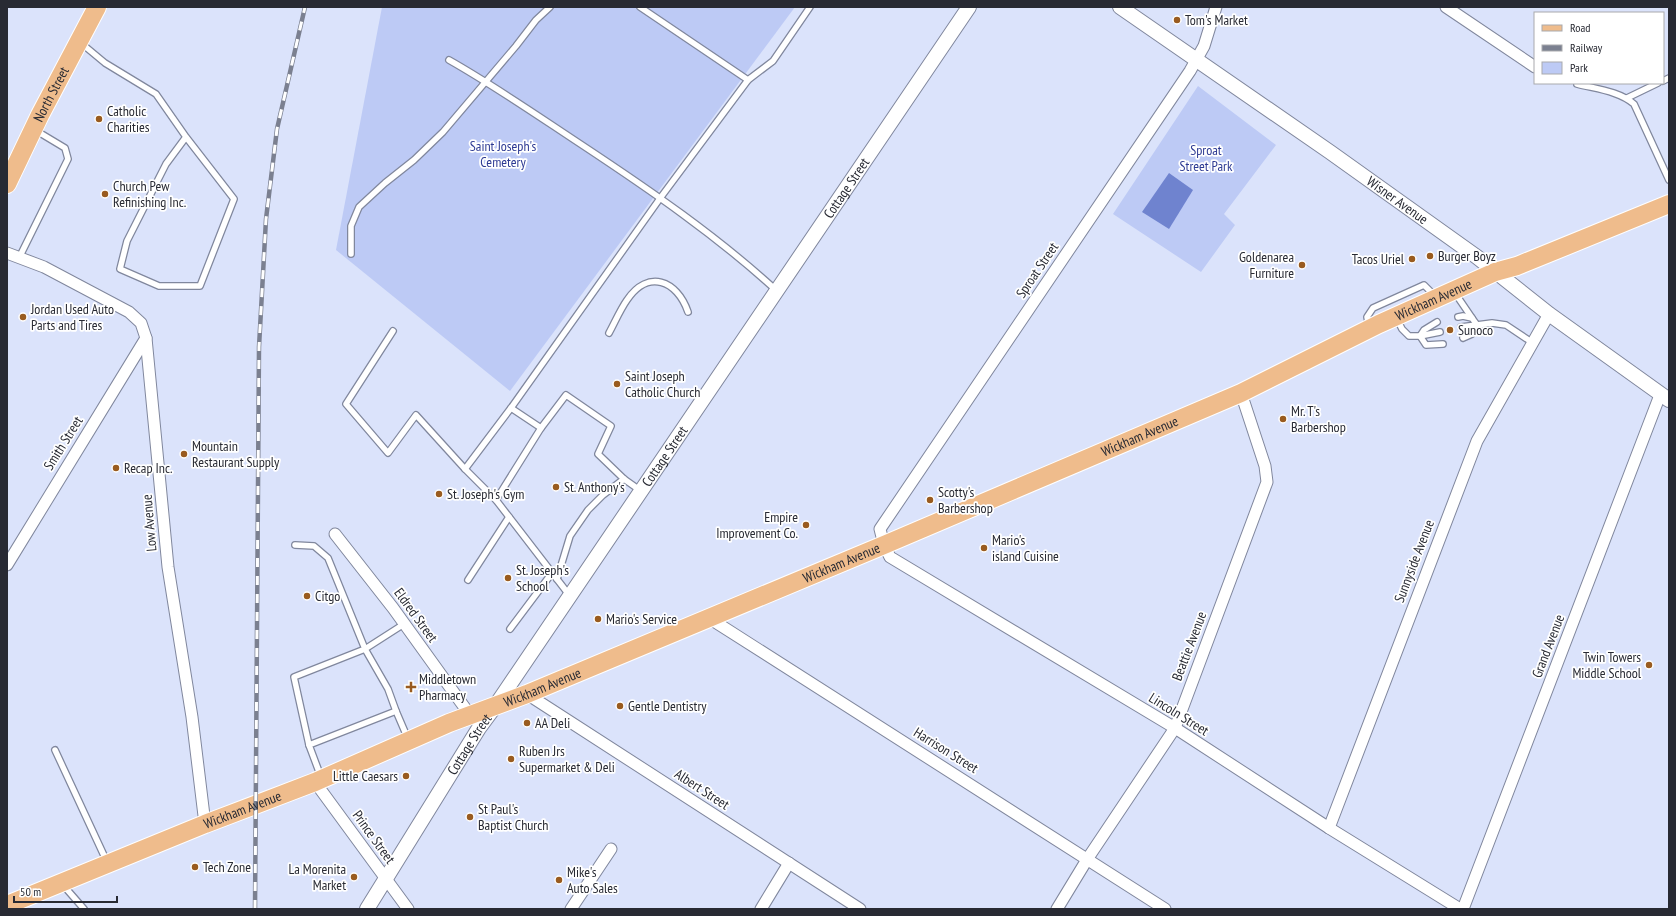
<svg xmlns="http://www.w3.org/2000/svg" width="1676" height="916" viewBox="0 0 1676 916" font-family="'PT Sans Narrow',sans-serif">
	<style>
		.green { fill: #bdcaf5 }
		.water { fill: #6f83cf }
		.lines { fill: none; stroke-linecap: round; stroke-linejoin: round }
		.service-casing { stroke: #80879d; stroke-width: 8 }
		.minor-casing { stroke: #80879d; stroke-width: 13 }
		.tertiary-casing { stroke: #80879d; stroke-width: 16 }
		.primary-casing { stroke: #fff; stroke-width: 20 }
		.service { stroke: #fff; stroke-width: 5.5 }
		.minor { stroke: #fff; stroke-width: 11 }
		.tertiary { stroke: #fff; stroke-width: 14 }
		.primary { stroke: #efbc8c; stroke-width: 18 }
		.rail-casing { stroke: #7b8090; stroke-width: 4.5 }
		.rail { stroke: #fff; stroke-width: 3; stroke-dasharray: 9; stroke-linecap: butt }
		.poi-dot { fill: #995b1f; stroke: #fff; stroke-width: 1.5 }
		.labels { text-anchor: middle; stroke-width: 3.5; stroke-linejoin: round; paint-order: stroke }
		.poi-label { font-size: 14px; fill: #282a33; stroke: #fff; text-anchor: start }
		.street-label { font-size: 14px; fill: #282a33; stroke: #fff }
		.park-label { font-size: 14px; fill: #2d3a93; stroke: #fff }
	</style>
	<rect width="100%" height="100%" fill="#dbe3fb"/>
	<!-- green -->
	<g class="green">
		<path d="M382 7H795L510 391 336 250Z"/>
		<path d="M1198 86 1276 145 1224 214 1235 225 1201 272 1113 214Z"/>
	</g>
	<!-- water -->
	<path class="water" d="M1169 173 1193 190 1169 229 1142 212Z"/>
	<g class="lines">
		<defs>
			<g id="service">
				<path d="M640 7 748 80"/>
				<path d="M81 43 105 63 156 94 186 137 234 199 200 286H159L120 269 127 241 166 164 186 137"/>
				<path d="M449 60C495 86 538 116 582 145 650 190 717 236 777 291"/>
				<path d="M1663 81 1669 78"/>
				<path d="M1577 84C1596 89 1619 91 1634 104L1669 180"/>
				<path d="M1627 98 1658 83"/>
				<path d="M351 254V226L359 207 385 183 414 160 443 132 516 46 536 20 550 7"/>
				<path d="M19 258 68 159 65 148 35 130"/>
				<path d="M1455 293 1472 318"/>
				<path d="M1458 317 1463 316 1472 318 1477 325 1472 334 1463 338"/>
				<path d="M1397 319 1402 329 1409 336H1420L1440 332"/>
				<path d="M1437 322 1424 330 1420 336 1426 345 1443 344"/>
				<path d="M1369 327 1367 317 1373 308 1424 285 1435 296"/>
				<path d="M1461 327 1492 323 1506 325 1533 343"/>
				<path d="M393 331 346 404 388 453 416 415 465 469 496 500 541 428 566 395 611 426 598 454 624 479 641 491"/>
				<path d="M609 333C615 322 620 310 627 300 648 269 677 280 688 312"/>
				<path d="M511 408 541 428"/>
				<path d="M465 469 511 408 661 197 748 80 773 61 810 7"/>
				<path d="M496 500 570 596"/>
				<path d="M295 545 314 546 328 558 365 649 294 677 309 745"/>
				<path d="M557 579 570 536 588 510 603 495 624 479"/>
				<path d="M468 580 509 517"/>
				<path d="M510 629 552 573"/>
				<path d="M396 711 388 689 365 649 404 624"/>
				<path d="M55 750 107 862"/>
				<path d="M321 777 309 745 396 711 408 739"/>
				<path d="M63 885 84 909"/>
			</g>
			<g id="minor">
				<path d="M1216 7 1204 46 1190 71 880 529 884 545 890 557 1175 728 1329 828 1460 909"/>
				<path d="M1446 7 1535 67"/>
				<path d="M7 253 44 267 129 312 141 323 146 338 168 567 192 717 205 824"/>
				<path d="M335 534 393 608 470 715"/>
				<path d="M7 565 146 338"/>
				<path d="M709 618 1165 909"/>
				<path d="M527 694 860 909"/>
				<path d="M315 782 408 909"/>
				<path d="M1329 828 1477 441 1549 314"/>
				<path d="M571 909 611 849"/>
				<path d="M761 909 789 863"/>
				<path d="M1057 909 1088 858 1175 728 1267 482 1265 466 1241 393"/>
				<path d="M1463 909 1660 395"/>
			</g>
			<g id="tertiary">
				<path id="s1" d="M1120 7 1330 152 1477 257 1549 314 1669 400"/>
				<path id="s2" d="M367 909 479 728 496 705 969 7"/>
			</g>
			<g id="primary">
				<path id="s3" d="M7 184 40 115 97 7"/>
				<path id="s4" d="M7 905 205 824 315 782 449 723 527 694 884 545 1241 393 1379 324 1495 272 1517 266 1669 204"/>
			</g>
		</defs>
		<!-- service casing -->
		<use href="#service" class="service-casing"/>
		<!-- minor casing -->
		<use href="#minor" class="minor-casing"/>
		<!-- tertiary casing -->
		<use href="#tertiary" class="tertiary-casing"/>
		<!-- primary casing -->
		<use href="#primary" class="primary-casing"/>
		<!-- service -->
		<use href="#service" class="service"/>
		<!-- minor -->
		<use href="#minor" class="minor"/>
		<!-- tertiary -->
		<use href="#tertiary" class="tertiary"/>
		<!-- primary -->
		<use href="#primary" class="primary"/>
		<defs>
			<path id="rail" d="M255 909 259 347 266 219 277 129 305 7"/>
		</defs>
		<!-- rail casing -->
		<use href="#rail" class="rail-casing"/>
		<!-- rail -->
		<use href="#rail" class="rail"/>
	</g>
	<!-- markers -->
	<g class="poi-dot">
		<circle cx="1177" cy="20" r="4"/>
		<circle cx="99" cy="119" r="4"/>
		<circle cx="105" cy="194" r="4"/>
		<circle cx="1430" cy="256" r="4"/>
		<circle cx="1412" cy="259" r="4"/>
		<circle cx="1302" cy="265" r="4"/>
		<circle cx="23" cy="317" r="4"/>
		<circle cx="1450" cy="330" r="4"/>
		<circle cx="617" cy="384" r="4"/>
		<circle cx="1283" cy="419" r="4"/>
		<circle cx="184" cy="454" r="4"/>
		<circle cx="116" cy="468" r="4"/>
		<circle cx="556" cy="487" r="4"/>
		<circle cx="439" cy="494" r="4"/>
		<circle cx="930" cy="500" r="4"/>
		<circle cx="806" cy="525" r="4"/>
		<circle cx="984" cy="548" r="4"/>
		<circle cx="508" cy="578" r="4"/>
		<circle cx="307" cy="596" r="4"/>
		<circle cx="598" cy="619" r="4"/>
		<circle cx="1649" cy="665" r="4"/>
		<path d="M409 681h4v4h4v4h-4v4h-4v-4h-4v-4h4z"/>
		<circle cx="620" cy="706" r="4"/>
		<circle cx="527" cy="723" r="4"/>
		<circle cx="511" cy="759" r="4"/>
		<circle cx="406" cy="776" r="4"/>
		<circle cx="470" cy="817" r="4"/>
		<circle cx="195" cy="867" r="4"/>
		<circle cx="354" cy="877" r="4"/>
		<circle cx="559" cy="880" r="4"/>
	</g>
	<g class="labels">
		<!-- poi labels -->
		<g class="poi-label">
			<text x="1185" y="25">Tom's Market</text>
			<text x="107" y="116">Catholic<tspan x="107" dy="16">Charities</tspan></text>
			<text x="113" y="191">Church Pew<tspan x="113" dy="16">Refinishing Inc.</tspan></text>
			<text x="1438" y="261">Burger Boyz</text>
			<text x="1294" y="262" text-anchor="end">Goldenarea<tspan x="1294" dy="16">Furniture</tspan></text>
			<text x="1404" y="264" text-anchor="end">Tacos Uriel</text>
			<text x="31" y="314">Jordan Used Auto<tspan x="31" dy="16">Parts and Tires</tspan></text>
			<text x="1458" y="335">Sunoco</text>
			<text x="625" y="381">Saint Joseph<tspan x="625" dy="16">Catholic Church</tspan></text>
			<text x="1291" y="416">Mr. T's<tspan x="1291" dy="16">Barbershop</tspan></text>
			<text x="192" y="451">Mountain<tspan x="192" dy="16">Restaurant Supply</tspan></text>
			<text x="124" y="473">Recap Inc.</text>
			<text x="564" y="492">St. Anthony's</text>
			<text x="938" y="497">Scotty's<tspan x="938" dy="16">Barbershop</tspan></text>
			<text x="447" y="499">St. Joseph's Gym</text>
			<text x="798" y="522" text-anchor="end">Empire<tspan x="798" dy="16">Improvement Co.</tspan></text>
			<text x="992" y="545">Mario's<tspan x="992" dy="16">island Cuisine</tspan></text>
			<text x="516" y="575">St. Joseph's<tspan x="516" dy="16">School</tspan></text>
			<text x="315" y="601">Citgo</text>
			<text x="606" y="624">Mario's Service</text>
			<text x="1641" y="662" text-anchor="end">Twin Towers<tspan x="1641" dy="16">Middle School</tspan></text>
			<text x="419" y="684">Middletown<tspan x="419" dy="16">Pharmacy</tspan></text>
			<text x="628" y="711">Gentle Dentistry</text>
			<text x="535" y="728">AA Deli</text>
			<text x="519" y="756">Ruben Jrs<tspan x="519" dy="16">Supermarket &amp; Deli</tspan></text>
			<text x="398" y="781" text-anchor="end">Little Caesars</text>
			<text x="478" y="814">St Paul's<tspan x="478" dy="16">Baptist Church</tspan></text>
			<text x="203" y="872">Tech Zone</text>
			<text x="346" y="874" text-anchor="end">La Morenita<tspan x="346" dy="16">Market</tspan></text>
			<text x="567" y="877">Mike's<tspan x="567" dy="16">Auto Sales</tspan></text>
		</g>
		<!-- street labels -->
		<g class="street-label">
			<text dy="5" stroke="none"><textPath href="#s3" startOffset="100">North Street</textPath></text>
			<text dy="5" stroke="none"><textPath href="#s2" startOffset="866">Cottage Street</textPath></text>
			<text dy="5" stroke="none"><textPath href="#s1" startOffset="338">Wisner Avenue</textPath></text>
			<text transform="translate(1037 270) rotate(-56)" y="5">Sproat Street</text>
			<text dy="5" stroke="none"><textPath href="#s4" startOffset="1550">Wickham Avenue</textPath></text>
			<text dy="5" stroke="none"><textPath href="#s4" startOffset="1226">Wickham Avenue</textPath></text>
			<text transform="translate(63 443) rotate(-58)" y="5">Smith Street</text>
			<text dy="5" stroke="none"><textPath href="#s2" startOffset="542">Cottage Street</textPath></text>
			<text transform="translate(149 523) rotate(-95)" y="5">Low Avenue</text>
			<text transform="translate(1414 561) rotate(-69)" y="5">Sunnyside Avenue</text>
			<text dy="5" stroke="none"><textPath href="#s4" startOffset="902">Wickham Avenue</textPath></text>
			<text transform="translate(416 615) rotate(54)" y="5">Eldred Street</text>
			<text transform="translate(1189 646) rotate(-69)" y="5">Beattie Avenue</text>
			<text transform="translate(1548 646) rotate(-69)" y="5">Grand Avenue</text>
			<text dy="5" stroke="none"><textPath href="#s4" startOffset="578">Wickham Avenue</textPath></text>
			<text transform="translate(1179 714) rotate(32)" y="5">Lincoln Street</text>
			<text dy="5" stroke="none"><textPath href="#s2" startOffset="194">Cottage Street</textPath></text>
			<text transform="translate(946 750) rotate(32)" y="5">Harrison Street</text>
			<text transform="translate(702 789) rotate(33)" y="5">Albert Street</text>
			<text dy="5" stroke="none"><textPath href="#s4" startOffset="254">Wickham Avenue</textPath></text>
			<text transform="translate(374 837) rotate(54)" y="5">Prince Street</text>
		</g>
		<!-- park labels -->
		<g class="park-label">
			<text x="503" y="151">Saint Joseph's<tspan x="503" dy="16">Cemetery</tspan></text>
			<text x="1206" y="155">Sproat<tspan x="1206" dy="16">Street Park</tspan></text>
		</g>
	</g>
	<!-- border -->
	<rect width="1676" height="916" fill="none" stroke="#282a33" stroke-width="16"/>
	<!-- legend -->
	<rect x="1534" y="12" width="130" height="72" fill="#ffffff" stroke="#a9aaad"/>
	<rect x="1542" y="25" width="20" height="6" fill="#efbc8c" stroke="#a9aaad"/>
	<text x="1570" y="32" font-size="12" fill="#282a33">Road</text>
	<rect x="1542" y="45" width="20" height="6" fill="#7b8090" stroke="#a9aaad"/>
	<text x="1570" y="52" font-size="12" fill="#282a33">Railway</text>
	<rect x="1542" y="62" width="20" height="12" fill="#bdcaf5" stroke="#a9aaad"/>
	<text x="1570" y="72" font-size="12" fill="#282a33">Park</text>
	<!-- scale -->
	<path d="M14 896v6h103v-6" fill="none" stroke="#282a33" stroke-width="2"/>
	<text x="20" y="896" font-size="12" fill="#282a33" stroke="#ffffff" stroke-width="3" paint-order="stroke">50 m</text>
</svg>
